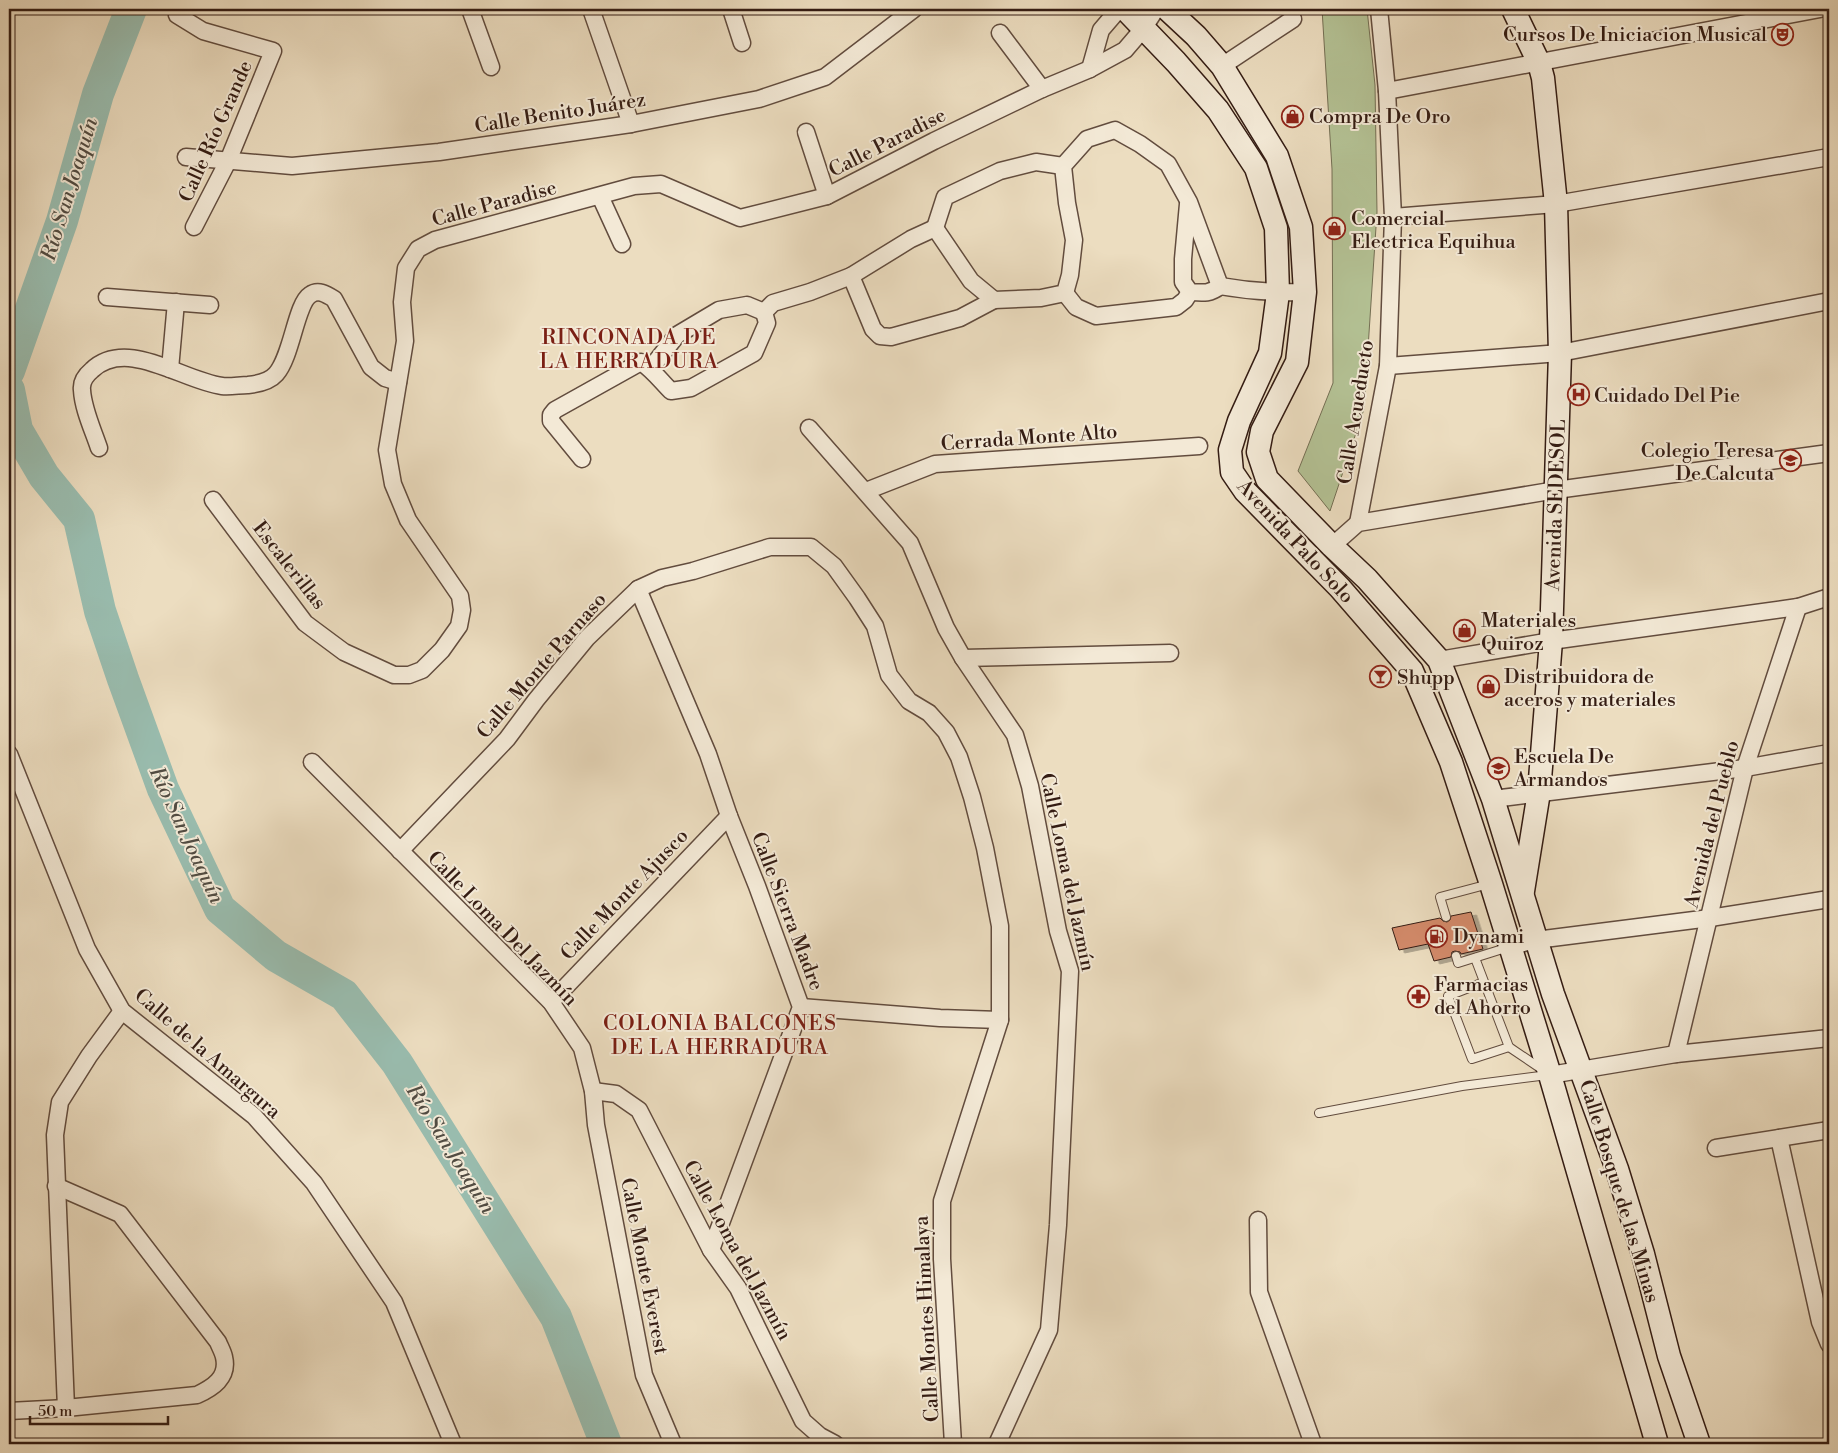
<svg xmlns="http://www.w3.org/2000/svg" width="1838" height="1453" viewBox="0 0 1838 1453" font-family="'Libre Bodoni',serif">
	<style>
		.green { fill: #b4c295; stroke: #746f54 }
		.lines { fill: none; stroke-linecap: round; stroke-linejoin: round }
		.river { stroke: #99bcae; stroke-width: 32 }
		.building { fill: #d38a6b; stroke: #341c13; filter: url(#shadow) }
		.lane-casing { stroke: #624c3e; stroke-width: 10 }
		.street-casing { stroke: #624c3e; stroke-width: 19 }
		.secondary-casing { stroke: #341c13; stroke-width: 25 }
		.lane { stroke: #f3e9d6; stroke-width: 8 }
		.street { stroke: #f3e9d6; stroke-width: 16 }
		.secondary { stroke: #f3e9d6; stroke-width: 22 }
		.labels { text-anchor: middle; stroke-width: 4; stroke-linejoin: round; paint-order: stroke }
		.poi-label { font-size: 20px; fill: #341c13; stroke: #f3e9d6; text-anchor: start }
		.street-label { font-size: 20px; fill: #341c13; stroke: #f3e9d6 }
		.water-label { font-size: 21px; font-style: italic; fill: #524c42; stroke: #f3e9d6 }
		.neighbourhood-label { font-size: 21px; letter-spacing: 1px; fill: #7a1f14; stroke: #f3e9d6 }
	</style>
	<defs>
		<filter id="shadow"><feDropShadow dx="5.5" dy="3" stdDeviation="0" flood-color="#0004"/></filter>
	</defs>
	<rect width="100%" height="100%" fill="#ecddc0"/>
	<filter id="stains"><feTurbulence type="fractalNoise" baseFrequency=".004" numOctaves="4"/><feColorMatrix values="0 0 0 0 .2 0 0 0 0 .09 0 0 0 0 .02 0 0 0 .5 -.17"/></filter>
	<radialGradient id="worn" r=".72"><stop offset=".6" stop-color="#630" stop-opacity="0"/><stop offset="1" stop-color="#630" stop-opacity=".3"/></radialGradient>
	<!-- green -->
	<path class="green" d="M1322 9H1367L1375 85 1377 212 1364 409 1330 511 1298 471 1333 383 1332 169Z"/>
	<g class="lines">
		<!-- river -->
		<g class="river">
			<path d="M9 371 62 221 98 94 131 9"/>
			<path d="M9 390 17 430 44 476 79 519 100 611 123 679 163 789 220 909 276 956 344 995 397 1063 556 1317 606 1444"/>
		</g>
	</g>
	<!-- building -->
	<path class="building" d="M1471 912 1483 949 1461 954 1460 952 1455 951 1452 952 1451 957 1434 961 1428 944 1399 950 1392 928 1440 918 1443 921 1447 922 1450 920 1451 916Z"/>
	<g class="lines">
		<defs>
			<g id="lane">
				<path d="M1446 917 1440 897 1489 884"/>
				<path d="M1456 956 1458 963 1509 947"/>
				<path d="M1475 958 1509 1047 1472 1059 1448 996 1484 982"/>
				<path d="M1509 1047 1543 1070"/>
				<path d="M1319 1113 1462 1086 1548 1075"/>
			</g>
			<g id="street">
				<path d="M470 9 491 67"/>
				<path d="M591 9 631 124"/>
				<path d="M731 9 742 43"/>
				<path d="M177 15 203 31 273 51 228 161 194 227"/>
				<path d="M1000 33 1042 89"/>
				<path d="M1222 66 1293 19"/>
				<path d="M1090 69 1101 30 1119 9"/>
				<path d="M1387 91 1820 9"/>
				<path d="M806 132 827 196"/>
				<path d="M186 157 292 166 439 152 631 124 759 99 825 77 914 9"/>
				<path d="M600 196 622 244"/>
				<path d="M1188 204 1183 259V282L1190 292C1203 293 1210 294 1220 286"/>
				<path d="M1393 217 1556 204 1829 157"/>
				<path d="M935 228 971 281 994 300 1041 298 1065 293 1070 275 1074 240 1067 203 1063 166 1087 139 1115 130 1140 144 1168 164 1189 202 1220 286"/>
				<path d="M935 228 945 197 1000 171 1036 162 1063 166"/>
				<path d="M851 276 873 329 880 336 891 337 960 318 994 300"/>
				<path d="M1220 286C1248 291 1276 293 1305 292"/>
				<path d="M1065 293 1076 307 1096 316 1176 307 1185 300 1190 292"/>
				<path d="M107 297 210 305"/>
				<path d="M1388 366 1560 353 1829 301"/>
				<path d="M651 368 677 335 719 310 747 305 764 312"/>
				<path d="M170 369 176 302"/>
				<path d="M809 428 910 543 946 628 963 658 1015 735 1030 786 1058 931 1070 971 1058 1225 1049 1330 997 1444"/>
				<path d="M99 448C93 430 83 409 82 390 81 382 86 375 92 370 127 337 183 381 222 386 230 387 240 385 248 385 258 384 269 382 276 374 292 356 296 304 310 295 318 289 326 294 334 299L371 367 385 378 398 382"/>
				<path d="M582 459 551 421V415L555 410 641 362C653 370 661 381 671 391L691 388 754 353 767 323 764 312 773 303 810 292 851 276 911 239 935 228"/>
				<path d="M866 491 935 464 1199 446"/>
				<path d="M213 500 305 623 344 652 394 675H409L422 670 442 650 459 626 462 610 460 596 408 520 393 484 387 450 405 341 402 302 406 268 418 249 435 240 634 186 661 184 740 218 827 196 934 141 1042 89 1090 69 1125 50 1143 29 1156 9"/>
				<path d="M1358 523 1388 366 1393 217 1387 91 1379 9"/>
				<path d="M1332 546 1358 523 1556 490 1829 453"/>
				<path d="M638 589 708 754 729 816 757 886 801 1007 711 1250"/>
				<path d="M963 658 1170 653"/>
				<path d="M1439 660 1551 641 1798 607 1829 597"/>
				<path d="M9 754 87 949 122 1011 254 1116 314 1183 394 1302 453 1444"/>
				<path d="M312 762 551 1002 582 1048 593 1091 596 1125 644 1375 673 1444"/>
				<path d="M1493 799 1745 768 1829 753"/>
				<path d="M400 851 507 739 536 700 587 638 638 589 662 578 693 571 770 547H811L834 566 857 598 875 626 889 675 909 701 929 713 946 732 959 757 972 797 985 848 1000 926V1020L942 1201V1259L953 1444"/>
				<path d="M1511 946 1536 940 1710 918 1829 899"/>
				<path d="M551 1002 729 816"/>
				<path d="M801 1007 940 1018 1000 1020"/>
				<path d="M1676 1054 1745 768 1798 607"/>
				<path d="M1550 1075 1676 1054 1829 1038"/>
				<path d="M593 1091 616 1094 639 1110 711 1250 738 1288 803 1421 820 1436 835 1444"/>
				<path d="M1779 1138 1820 1322 1829 1344"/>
				<path d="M1716 1148 1829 1130"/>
				<path d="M1258 1220 1259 1292 1313 1444"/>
				<path d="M66 1408 55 1135 60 1102 89 1056 122 1011"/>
				<path d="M9 1411 66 1408 197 1395C212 1388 229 1378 224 1357 223 1352 220 1347 218 1342L120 1214 56 1186"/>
			</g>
			<g id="secondary">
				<path d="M1125 9 1176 62 1218 110 1256 168 1276 228 1278 293 1270 353 1239 421 1230 450 1232 472 1245 491 1340 588 1412 671 1451 762 1491 884 1550 1075 1657 1444"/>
				<path d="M1167 9 1196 36 1222 66 1277 156 1301 227 1305 292 1297 362 1262 431 1258 452 1267 479 1332 546 1367 579 1439 660 1493 799 1553 994 1617 1169 1643 1254 1669 1356 1699 1444"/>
				<path d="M1513 9 1539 63 1543 78 1556 204 1560 353 1551 641 1539 792 1523 891"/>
			</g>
		</defs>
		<!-- lane casing -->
		<use href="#lane" class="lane-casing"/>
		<!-- street casing -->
		<use href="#street" class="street-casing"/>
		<!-- secondary casing -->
		<use href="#secondary" class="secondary-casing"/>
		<!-- lane -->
		<use href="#lane" class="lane"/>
		<!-- street -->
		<use href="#street" class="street"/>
		<!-- secondary -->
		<use href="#secondary" class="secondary"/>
	</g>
	<!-- icons -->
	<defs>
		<symbol id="theatre-ring" viewBox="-11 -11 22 22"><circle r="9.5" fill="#f3e9d6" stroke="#8f2418" stroke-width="1.5"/><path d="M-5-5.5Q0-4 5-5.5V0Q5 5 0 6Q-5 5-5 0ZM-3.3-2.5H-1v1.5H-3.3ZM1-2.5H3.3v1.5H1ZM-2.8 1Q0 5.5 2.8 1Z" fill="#8f2418"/></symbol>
		<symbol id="shop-ring" viewBox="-11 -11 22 22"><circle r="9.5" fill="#f3e9d6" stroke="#8f2418" stroke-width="1.5"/><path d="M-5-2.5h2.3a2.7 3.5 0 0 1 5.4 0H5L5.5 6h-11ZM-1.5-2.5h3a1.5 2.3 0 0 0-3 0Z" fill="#8f2418"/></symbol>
		<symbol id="hospital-ring" viewBox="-11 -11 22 22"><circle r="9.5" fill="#f3e9d6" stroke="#8f2418" stroke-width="1.5"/><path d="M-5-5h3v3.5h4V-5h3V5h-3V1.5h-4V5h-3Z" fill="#8f2418"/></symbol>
		<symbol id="school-ring" viewBox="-11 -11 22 22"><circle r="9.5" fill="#f3e9d6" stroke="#8f2418" stroke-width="1.5"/><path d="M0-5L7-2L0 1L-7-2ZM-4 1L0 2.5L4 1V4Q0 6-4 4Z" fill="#8f2418"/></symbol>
		<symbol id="bar-ring" viewBox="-11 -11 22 22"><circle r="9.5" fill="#f3e9d6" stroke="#8f2418" stroke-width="1.5"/><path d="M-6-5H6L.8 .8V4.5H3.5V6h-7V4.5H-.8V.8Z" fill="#8f2418"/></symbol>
		<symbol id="university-ring" viewBox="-11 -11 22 22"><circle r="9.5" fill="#f3e9d6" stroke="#8f2418" stroke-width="1.5"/><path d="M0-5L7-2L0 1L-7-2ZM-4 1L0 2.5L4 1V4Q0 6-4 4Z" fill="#8f2418"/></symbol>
		<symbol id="fuel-ring" viewBox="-11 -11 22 22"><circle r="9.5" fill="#f3e9d6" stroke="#8f2418" stroke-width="1.5"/><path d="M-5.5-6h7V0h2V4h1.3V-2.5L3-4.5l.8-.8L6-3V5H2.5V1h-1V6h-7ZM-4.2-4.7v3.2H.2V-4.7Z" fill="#8f2418"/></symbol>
		<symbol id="pharmacy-ring" viewBox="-11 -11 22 22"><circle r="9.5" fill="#f3e9d6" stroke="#8f2418" stroke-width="1.5"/><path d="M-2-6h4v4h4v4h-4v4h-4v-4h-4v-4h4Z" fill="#8f2418"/></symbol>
	</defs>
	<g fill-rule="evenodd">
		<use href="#theatre-ring" x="1770" y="22" width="25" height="25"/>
		<use href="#shop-ring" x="1280" y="104" width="25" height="25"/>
		<use href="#shop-ring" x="1322" y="216" width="25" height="25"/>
		<use href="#hospital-ring" x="1566" y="382" width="25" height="25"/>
		<use href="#school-ring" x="1778" y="448" width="25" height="25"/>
		<use href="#shop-ring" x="1452" y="618" width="25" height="25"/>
		<use href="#bar-ring" x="1368" y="664" width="25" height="25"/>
		<use href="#shop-ring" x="1476" y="674" width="25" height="25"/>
		<use href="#university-ring" x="1486" y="756" width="25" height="25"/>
		<use href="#fuel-ring" x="1424" y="924" width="25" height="25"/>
		<use href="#pharmacy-ring" x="1406" y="984" width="25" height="25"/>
	</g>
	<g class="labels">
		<!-- poi labels -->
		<g class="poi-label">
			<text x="1767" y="41" text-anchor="end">Cursos De Iniciacion Musical</text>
			<text x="1309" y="123">Compra De Oro</text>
			<text x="1351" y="225">Comercial<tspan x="1351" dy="23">Electrica Equihua</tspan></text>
			<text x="1594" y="402">Cuidado Del Pie</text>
			<text x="1774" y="457" text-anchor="end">Colegio Teresa<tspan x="1774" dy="23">De Calcuta</tspan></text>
			<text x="1481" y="627">Materiales<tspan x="1481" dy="23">Quiroz</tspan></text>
			<text x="1504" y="683">Distribuidora de<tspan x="1504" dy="23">aceros y materiales</tspan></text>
			<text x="1397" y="684">Shupp</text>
			<text x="1514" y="763">Escuela De<tspan x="1514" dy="23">Armandos</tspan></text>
			<text x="1453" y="943">Dynami</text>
			<text x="1434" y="991">Farmacias<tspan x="1434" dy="23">del Ahorro</tspan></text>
		</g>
		<!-- street labels -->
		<g class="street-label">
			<text transform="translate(560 112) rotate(-9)" y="7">Calle Benito Juárez</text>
			<text transform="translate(215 131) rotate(-66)" y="7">Calle Río Grande</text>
			<text transform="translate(887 142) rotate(-27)" y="7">Calle Paradise</text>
			<text transform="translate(494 203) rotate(-15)" y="7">Calle Paradise</text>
			<text transform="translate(1355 412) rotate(-81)" y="7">Calle Acueducto</text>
			<text transform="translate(1029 437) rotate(-4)" y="7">Cerrada Monte Alto</text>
			<text transform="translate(1555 505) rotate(-88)" y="7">Avenida SEDESOL</text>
			<text transform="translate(1296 541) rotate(47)" y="7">Avenida Palo Solo</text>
			<text transform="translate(290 565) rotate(52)" y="7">Escalerillas</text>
			<text transform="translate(541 665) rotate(-49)" y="7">Calle Monte Parnaso</text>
			<text transform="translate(1711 824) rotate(-76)" y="7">Avenida del Pueblo</text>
			<text transform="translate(1068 872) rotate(78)" y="7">Calle Loma del Jazmín</text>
			<text transform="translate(624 894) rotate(-46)" y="7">Calle Monte Ajusco</text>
			<text transform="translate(788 911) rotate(69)" y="7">Calle Sierra Madre</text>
			<text transform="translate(503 928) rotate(46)" y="7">Calle Loma Del Jazmín</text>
			<text transform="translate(208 1053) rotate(41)" y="7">Calle de la Amargura</text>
			<text transform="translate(1620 1191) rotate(73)" y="7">Calle Bosque de las Minas</text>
			<text transform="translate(738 1250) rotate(61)" y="7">Calle Loma del Jazmín</text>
			<text transform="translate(645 1266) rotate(79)" y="7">Calle Monte Everest</text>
			<text transform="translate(926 1319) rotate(-93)" y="7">Calle Montes Himalaya</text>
		</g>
		<!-- water labels -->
		<g class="water-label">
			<text transform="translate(69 189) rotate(-73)" y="7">Río San Joaquín</text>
			<text transform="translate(187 835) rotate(65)" y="7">Río San Joaquín</text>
			<text transform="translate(451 1149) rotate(58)" y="7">Río San Joaquín</text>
		</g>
		<!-- neighbourhood labels -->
		<g class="neighbourhood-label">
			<text x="629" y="344">RINCONADA DE<tspan x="629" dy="24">LA HERRADURA</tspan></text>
			<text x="720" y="1030">COLONIA BALCONES<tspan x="720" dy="24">DE LA HERRADURA</tspan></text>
		</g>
	</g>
	<!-- margin -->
	<rect width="1838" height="1453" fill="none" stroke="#ecddc0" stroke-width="30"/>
	<rect x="10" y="10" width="1818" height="1433" fill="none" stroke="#341c13" stroke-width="2.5"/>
	<rect x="15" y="15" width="1808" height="1423" fill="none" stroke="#341c13"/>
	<!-- scale -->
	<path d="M30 1416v8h138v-8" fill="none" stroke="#341c13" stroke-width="2.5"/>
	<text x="38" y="1416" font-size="15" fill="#341c13" stroke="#f3e9d6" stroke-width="4" paint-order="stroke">50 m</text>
	<rect width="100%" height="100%" filter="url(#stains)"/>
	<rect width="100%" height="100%" fill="url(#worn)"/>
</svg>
